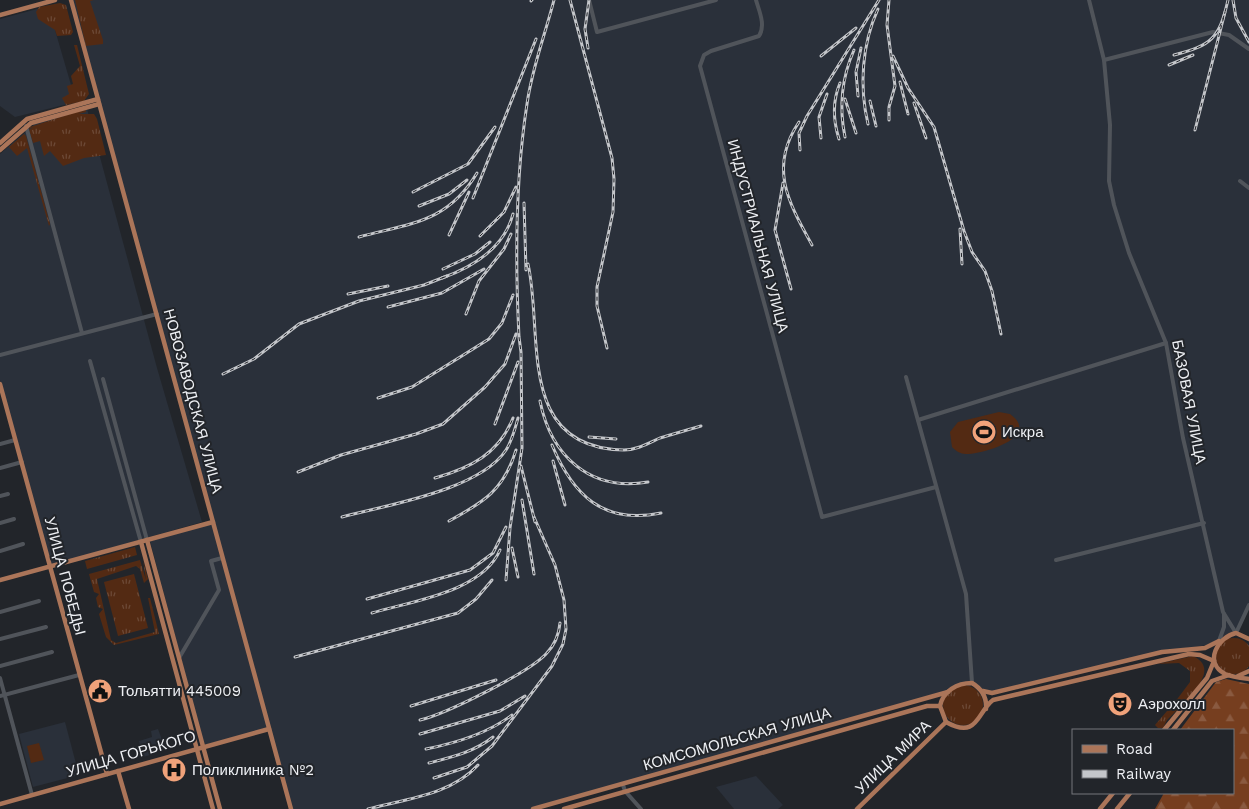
<svg xmlns="http://www.w3.org/2000/svg" width="1249" height="809" viewBox="0 0 1249 809" font-family="'Work Sans',sans-serif">
	<style>
		.built { fill: #2a303a }
		.grass { fill: url(#grass-tufts) }
		.forest { fill: url(#forest-firs) }
		.pitch { fill: #532a13 }
		.lines { fill: none; stroke-linecap: round; stroke-linejoin: round }
		.minor { stroke: #50545a; stroke-width: 4 }
		.major { stroke: #ab7559; stroke-width: 4.5 }
		.rail-casing { stroke: #c4c6ca; stroke-width: 3 }
		.rail { stroke: #22252a; stroke-width: 1; stroke-dasharray: 4; stroke-linecap: butt }
		.labels { text-anchor: middle; stroke-width: 4; stroke-linejoin: round; paint-order: stroke }
		.street-label { font-size: 15px; fill: #eef0f4; stroke: #22252a }
		.poi-label { font-size: 15px; fill: #eef0f4; stroke: #22252a; text-anchor: start }
	</style>
	<defs>
		<pattern id="grass-tufts" width="24" height="20" patternUnits="userSpaceOnUse" patternTransform="scale(1.25)"><rect width="24" height="20" fill="#532a13"/><path d="M3 7l-1-3M5 7V3M7 7l1-3M15 17l-1-3M17 17v-4M19 17l1-3" fill="none" stroke="#6c4936"/></pattern>
		<pattern id="forest-firs" width="22" height="20" patternUnits="userSpaceOnUse" patternTransform="scale(1.25)"><rect width="22" height="20" fill="#763e1f"/><path d="M5 1l3.5 6h-7zM16 11l3.5 6h-7z" fill="#8a5a40"/></pattern>
	</defs>
	<rect width="100%" height="100%" fill="#22252a"/>
	<!-- built -->
	<g class="built">
		<path d="M71 0H1249V605L1236 633 1208 645 1179 649 987 693 972 683 947 693 531 809H291Z"/>
		<path d="M48 6 76 102 15 117 0 106V19Z"/>
		<path d="M87 109 157 368 202 522 51 565 0 380V154L36 123Z"/>
		<path d="M212 524 268 728 204 745 150 541Z"/>
		<path d="M65 722 79 775 33 787 19 734Z"/>
		<path d="M158 729 165 748 154 754 153 750 150 751V755L143 757 139 741 152 737 151 731Z"/>
		<path d="M756 776 783 805 778 809H734L716 787Z"/>
	</g>
	<!-- grass -->
	<g class="grass">
		<path d="M75 0H94L90 1 103 40V44L86 46Z"/>
		<path d="M60 3 66 5 73 32 71 35 57 36 55 30 38 19 36 12 39 7Z"/>
		<path d="M74 45H77L89 94 84 101 66 105 62 98 69 94 67 86 73 84 71 76 80 66Z"/>
		<path d="M86 110V112L34 126 77 114H94L97 119 106 155 84 158 63 166 50 151 44 156 40 141 33 143 29 130 34 127 29 129 30 127 79 111Z"/>
		<path d="M24 134 26 136 50 224 49 226 27 148 17 156 9 147Z"/>
		<path d="M135 547 137 555 87 569 85 561Z"/>
		<path d="M140 560 146 580 143 560 148 579 144 583 140 569 136 566 97 579 111 640 116 643 155 632 148 598H150L159 634 114 645 106 637 99 614 103 609 98 607 96 598 99 594 94 592 89 574Z"/>
		<path d="M134 574 148 628 118 636 104 582Z"/>
		<circle cx="1234" cy="656" r="18"/>
		<path d="M1193 656C1220 669 1192 693 1180 707L1175 702 1190 682V671L1179 663 1157 664Z"/>
		<circle cx="963" cy="705" r="20"/>
		<path d="M1173 704 1179 708 1167 720 1163 728H1158L1155 725Z"/>
	</g>
	<!-- forest -->
	<path class="forest" d="M1226 679 1249 684V809H1155L1164 793H1233V730H1180L1216 682Z"/>
	<!-- pitch -->
	<g class="pitch">
		<path d="M999 412 1010 414C1042 437 983 454 966 454 960 454 956 451 952 447L950 432 958 422Z"/>
		<path d="M39 743 44 760 31 763 27 746Z"/>
	</g>
	<g class="lines">
		<!-- minor -->
		<g class="minor">
			<path d="M589 0 597 32 716 0"/>
			<path d="M756 0C759 11 766 25 759 36L711 51 704 55 700 66 822 517 936 487"/>
			<path d="M1089 0 1104 60 1110 125 1109 181 1114 205 1129 253 1166 343 1183 438 1223 612 1236 633"/>
			<path d="M1104 60 1213 32 1229 35 1249 49"/>
			<path d="M26 126 82 333"/>
			<path d="M1240 181 1249 188"/>
			<path d="M0 355 157 314"/>
			<path d="M90 361 141 542"/>
			<path d="M906 377 966 594 972 683"/>
			<path d="M103 379 147 540"/>
			<path d="M918 420 1166 343"/>
			<path d="M0 444 15 440"/>
			<path d="M0 468 22 462"/>
			<path d="M0 496 8 494"/>
			<path d="M0 523 14 519"/>
			<path d="M0 551 23 544"/>
			<path d="M1056 560 1204 523"/>
			<path d="M0 612 39 601"/>
			<path d="M1236 633 1249 605"/>
			<path d="M0 639 46 627"/>
			<path d="M1219 641 1224 627V614"/>
			<path d="M179 658 219 590 211 561 222 558"/>
			<path d="M0 666 52 652"/>
			<path d="M0 678 32 795"/>
			<path d="M0 696 79 675"/>
			<path d="M623 785 625 791 641 809"/>
		</g>
		<!-- major -->
		<g class="major">
			<path d="M71 0 291 809"/>
			<path d="M0 15 55 0"/>
			<path d="M0 143 27 119 98 99"/>
			<path d="M0 150 31 123 99 104"/>
			<path d="M0 384 107 774"/>
			<path d="M147 540 220 809"/>
			<path d="M141 542 213 809"/>
			<path d="M0 580 213 522"/>
			<path d="M1249 639 1236 633C1218 637 1203 662 1225 674 1232 677 1241 678 1249 679"/>
			<path d="M1238 676 1249 671"/>
			<path d="M983 691 992 693 1162 652 1205 648 1219 641"/>
			<path d="M986 709C987 697 982 689 972 683 957 683 943 691 940 706L946 722C978 740 977 712 993 700L1189 654 1200 655 1214 661"/>
			<path d="M1164 730 1207 678 1214 661"/>
			<path d="M1173 730 1212 681 1229 675"/>
			<path d="M118 771 129 809"/>
			<path d="M0 804 269 729"/>
			<path d="M533 809 948 692"/>
			<path d="M564 809 927 706H940"/>
			<path d="M857 809 946 722"/>
			<path d="M1100 809 1113 793"/>
			<path d="M1117 809 1130 793"/>
		</g>
		<defs>
			<g id="rail">
				<path d="M570 0 612 158 614 179 613 212 597 287V306L607 348"/>
				<path d="M1233 0 1236 18 1249 42"/>
				<path d="M531 1 532 0"/>
				<path d="M588 48 585 29 589 0"/>
				<path d="M1174 55C1212 45 1219 39 1228 0"/>
				<path d="M821 56 856 28"/>
				<path d="M893 56 908 88 934 127 964 231 972 252 985 271 992 291 1001 334"/>
				<path d="M1169 65 1193 55"/>
				<path d="M900 82 908 114"/>
				<path d="M858 96 856 72 861 48"/>
				<path d="M845 99 856 133"/>
				<path d="M870 101 876 126"/>
				<path d="M914 103 926 138"/>
				<path d="M889 120V107L895 86 887 25 889 0"/>
				<path d="M799 122C768 168 789 203 812 245"/>
				<path d="M868 124C859 86 862 44 878 9"/>
				<path d="M1195 130 1225 12"/>
				<path d="M845 137C839 108 842 77 854 50"/>
				<path d="M821 138 819 117 827 94"/>
				<path d="M839 139C833 120 832 102 840 83"/>
				<path d="M800 150 799 133 807 116 879 0"/>
				<path d="M783 183 775 230 791 289"/>
				<path d="M413 192 468 164 495 127"/>
				<path d="M473 198 536 39"/>
				<path d="M524 203 526 270"/>
				<path d="M419 206 449 194 467 180"/>
				<path d="M960 229 962 264"/>
				<path d="M449 235 469 192"/>
				<path d="M480 236 504 212 516 187"/>
				<path d="M359 237C411 223 447 223 477 173"/>
				<path d="M528 264C544 335 515 448 624 450 637 450 649 443 660 438 673 434 687 430 701 426"/>
				<path d="M443 269 475 254 490 242"/>
				<path d="M442 278C473 267 504 248 513 214"/>
				<path d="M348 294 388 286"/>
				<path d="M388 307 442 293 484 269"/>
				<path d="M466 314 479 281 504 249 511 234"/>
				<path d="M223 374 254 359 299 324 359 301 424 285 447 276"/>
				<path d="M378 398 412 387 489 339 502 323 513 295"/>
				<path d="M540 401C551 456 590 492 648 482"/>
				<path d="M495 424 518 362"/>
				<path d="M589 437 616 439"/>
				<path d="M552 445C573 495 603 525 661 513"/>
				<path d="M553 461 565 505"/>
				<path d="M521 466 535 522"/>
				<path d="M298 472 341 455 416 434 443 424 485 387 505 364 516 334"/>
				<path d="M435 478C470 468 499 454 513 418"/>
				<path d="M522 500 534 574"/>
				<path d="M342 517C387 505 480 490 506 450 512 441 515 429 518 418"/>
				<path d="M449 521C484 502 504 490 516 450"/>
				<path d="M512 548 518 577"/>
				<path d="M506 580 510 528 522 448 521 352 519 337C515 259 515 181 527 104 532 68 545 35 554 0"/>
				<path d="M367 599 470 570 493 553 506 527"/>
				<path d="M372 613C412 601 482 592 500 550"/>
				<path d="M295 657 458 613 476 599 492 580"/>
				<path d="M411 706 496 680"/>
				<path d="M420 720C446 714 528 673 546 654 554 646 559 634 560 623"/>
				<path d="M420 734 500 711 525 696"/>
				<path d="M426 749C456 743 487 734 512 715"/>
				<path d="M429 763C452 757 474 752 493 737"/>
				<path d="M434 778 467 767 492 746 552 666 563 644 566 629 564 600 555 565 534 517"/>
				<path d="M368 809C405 799 451 795 478 765"/>
			</g>
		</defs>
		<!-- rail casing -->
		<use href="#rail" class="rail-casing"/>
		<!-- rail -->
		<use href="#rail" class="rail"/>
	</g>
	<!-- icons -->
	<defs>
		<symbol id="stadium-disc" viewBox="-11 -11 22 22"><circle r="9.5" fill="#f0a27a" stroke="#22252a"/><path d="M0-5a6.5 5 0 1 0 0 10a6.5 5 0 1 0 0-10ZM-3.5-1.8h7v3.6h-7Z" fill="#111"/></symbol>
		<symbol id="civic-disc" viewBox="-11 -11 22 22"><circle r="9.5" fill="#f0a27a" stroke="#22252a"/><path d="M-.6-6.5H3V-4.5H.6V-3L4-1V1h2V6H-6V1h2V-1L-.6-3ZM-1.2 2.5V6h2.4V2.5Z" fill="#111"/></symbol>
		<symbol id="theatre-disc" viewBox="-11 -11 22 22"><circle r="9.5" fill="#f0a27a" stroke="#22252a"/><path d="M-5-5.5Q0-4 5-5.5V0Q5 5 0 6Q-5 5-5 0ZM-3.3-2.5H-1v1.5H-3.3ZM1-2.5H3.3v1.5H1ZM-2.8 1Q0 5.5 2.8 1Z" fill="#111"/></symbol>
		<symbol id="hospital-disc" viewBox="-11 -11 22 22"><circle r="9.5" fill="#f0a27a" stroke="#22252a"/><path d="M-5-5h3v3.5h4V-5h3V5h-3V1.5h-4V5h-3Z" fill="#111"/></symbol>
	</defs>
	<g fill-rule="evenodd">
		<use href="#stadium-disc" x="970" y="418" width="28" height="28"/>
		<use href="#civic-disc" x="86" y="677" width="28" height="28"/>
		<use href="#theatre-disc" x="1106" y="690" width="28" height="28"/>
		<use href="#hospital-disc" x="160" y="756" width="28" height="28"/>
	</g>
	<g class="labels">
		<!-- street labels -->
		<g class="street-label">
			<text transform="translate(758 236) rotate(75)" y="5">ИНДУСТРИАЛЬНАЯ УЛИЦА</text>
			<text transform="translate(193 401) rotate(75)" y="5">НОВОЗАВОДСКАЯ УЛИЦА</text>
			<text transform="translate(1189 402) rotate(79)" y="5">БАЗОВАЯ УЛИЦА</text>
			<text transform="translate(65 576) rotate(75)" y="5">УЛИЦА ПОБЕДЫ</text>
			<text transform="translate(737 739) rotate(-16)" y="5">КОМСОМОЛЬСКАЯ УЛИЦА</text>
			<text transform="translate(131 754) rotate(-16)" y="5">УЛИЦА ГОРЬКОГО</text>
			<text transform="translate(893 757) rotate(-44)" y="5">УЛИЦА МИРА</text>
		</g>
		<!-- poi labels -->
		<g class="poi-label">
			<text x="1002" y="437">Искра</text>
			<text x="118" y="696">Тольятти 445009</text>
			<text x="1138" y="709">Аэрохолл</text>
			<text x="192" y="775">Поликлиника №2</text>
		</g>
	</g>
	<!-- legend -->
	<rect x="1072" y="729" width="162" height="65" fill="#22252a" stroke="#74767b"/>
	<rect x="1082" y="745" width="25" height="8" fill="#ab7559" stroke="#74767b"/>
	<text x="1116" y="754" font-size="15" fill="#eef0f4">Road</text>
	<rect x="1082" y="770" width="25" height="8" fill="#c4c6ca" stroke="#74767b"/>
	<text x="1116" y="779" font-size="15" fill="#eef0f4">Railway</text>
</svg>
